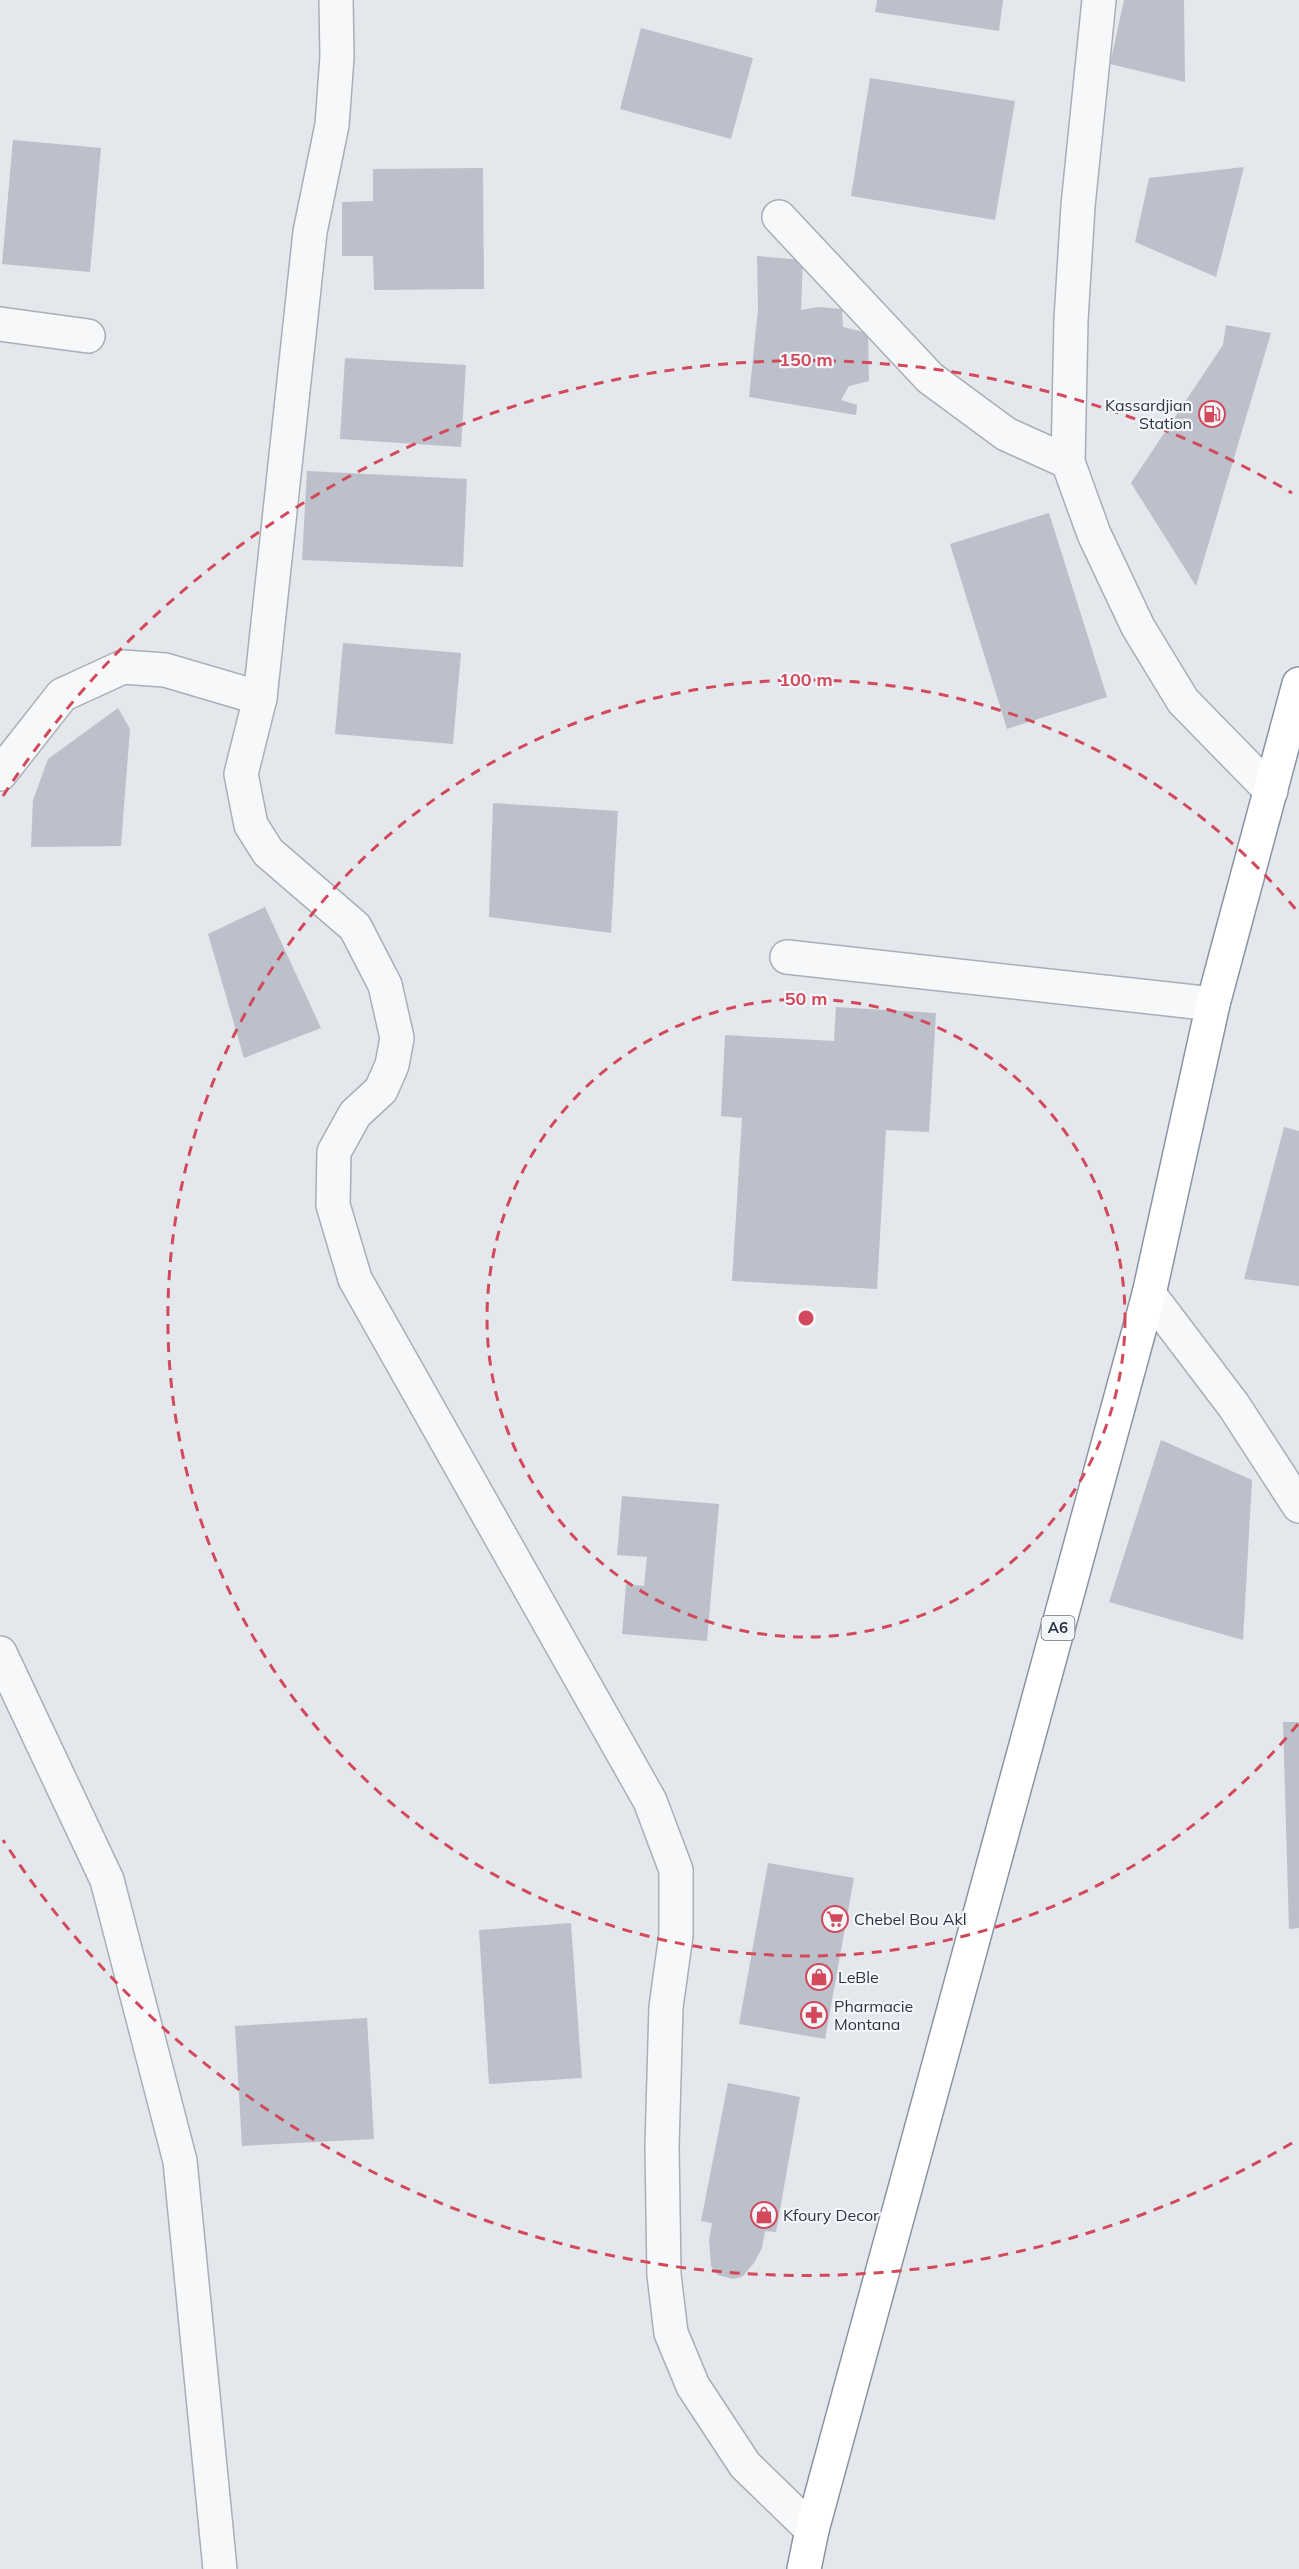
<svg xmlns="http://www.w3.org/2000/svg" width="1299" height="2569" viewBox="0 0 1299 2569" font-family="Mulish,sans-serif">
	<style>
		.building { fill: #bbc0ca }
		.lines { fill: none; stroke-linecap: round; stroke-linejoin: round }
		.street-casing { stroke: #a9aeb7; stroke-width: 36 }
		.highway-casing { stroke: #8b94a3; stroke-width: 36 }
		.street { stroke: #f7f8fa; stroke-width: 33 }
		.highway { stroke: #fff; stroke-width: 33 }
		.ring { fill: none; stroke: #d1495b; stroke-width: 3; stroke-dasharray: 10 8 }
		.labels { text-anchor: middle; stroke-width: 4.5; stroke-linejoin: round; paint-order: stroke }
		.shield { fill: #f4f6f9; stroke: #676e7b; stroke-width: 1.5 }
		.shield-label { font-size: 15px; font-weight: bold; fill: #2b3445 }
		.poi-label { font-size: 16px; fill: #2b3445; stroke: #f4f6f9; text-anchor: start }
		.centre { fill: #d1495b; stroke: #f4f6f9; stroke-width: 3 }
		.ring-label { font-size: 18px; text-anchor: middle; font-weight: bold; fill: #d1495b; stroke: #f4f6f9; stroke-width: 4.5; stroke-linejoin: round; paint-order: stroke }
	</style>
	<rect width="100%" height="100%" fill="#e4e7ec"/>
	<!-- building -->
	<g class="building">
		<path d="M877 0H1003L999 31 875 12Z"/>
		<path d="M1124 0H1184L1185 82 1110 64Z"/>
		<path d="M641 28 753 58 731 139 620 109Z"/>
		<path d="M870 78 1015 101 995 220 851 196Z"/>
		<path d="M13 140 101 148 90 272 2 264Z"/>
		<path d="M1244 167 1216 277 1135 242 1149 178Z"/>
		<path d="M483 168 484 289 374 290 373 256H342V202L373 201V169Z"/>
		<path d="M757 256 803 260 801 310 818 307 842 309 843 327 868 333 869 381 849 386 841 400 857 405 856 415 749 397 758 309Z"/>
		<path d="M1226 325 1271 333 1196 586 1131 483 1223 345Z"/>
		<path d="M345 358 466 365 461 447 340 439Z"/>
		<path d="M307 471 467 479 463 567 302 560Z"/>
		<path d="M1049 513 1107 697 1007 729 950 544Z"/>
		<path d="M343 643 461 653 453 744 335 734Z"/>
		<path d="M118 708 130 729 121 846 31 847 33 800 48 759Z"/>
		<path d="M493 803 618 811 611 933 489 917Z"/>
		<path d="M265 907 321 1028 244 1058 208 934Z"/>
		<path d="M836 1007 936 1013 929 1132 886 1130 877 1289 732 1281 742 1118 721 1116 725 1035 834 1041Z"/>
		<path d="M1284 1127 1299 1131V1286L1244 1279Z"/>
		<path d="M1161 1440 1252 1480 1243 1640 1109 1602Z"/>
		<path d="M622 1496 719 1504 707 1641 622 1634 626 1584 644 1586 647 1557 617 1555Z"/>
		<path d="M1283 1722H1299V1928L1289 1929Z"/>
		<path d="M768 1863 854 1878 825 2039 739 2024Z"/>
		<path d="M571 1923 582 2078 489 2084 479 1930Z"/>
		<path d="M367 2018 374 2139 242 2146 235 2026Z"/>
		<path d="M728 2083 800 2097 776 2232 765 2231 762 2248 754 2263 742 2277 733 2279 718 2275 711 2266 709 2240 712 2223 701 2221Z"/>
	</g>
	<g class="lines">
		<defs>
			<g id="street">
				<path d="M336 0 337 57 332 125 310 232 260 698 241 774 251 825 268 852 355 927 385 985 397 1038 392 1065 381 1090 355 1114 334 1152 333 1205 355 1279 650 1801 676 1870V1935L666 2007 662 2147 664 2275 671 2333 693 2386 745 2465 812 2530"/>
				<path d="M1099 0 1078 206 1071 320 1068 462 1094 534 1138 627 1183 701 1271 791"/>
				<path d="M779 217 930 378 1006 434 1068 462"/>
				<path d="M0 324 88 336"/>
				<path d="M0 774 62 695 123 667 165 670 260 698"/>
				<path d="M787 957 1213 1004"/>
				<path d="M1149 1294 1234 1406 1299 1506"/>
				<path d="M0 1653 107 1880 180 2161 220 2569"/>
			</g>
			<path id="highway" d="M804 2569 812 2530 1149 1294 1213 1004 1299 684"/>
		</defs>
		<!-- street casing -->
		<use href="#street" class="street-casing"/>
		<!-- highway casing -->
		<use href="#highway" class="highway-casing"/>
		<!-- street -->
		<use href="#street" class="street"/>
		<!-- highway -->
		<use href="#highway" class="highway"/>
	</g>
	<!-- distance rings -->
	<g class="ring">
		<circle cx="806" cy="1318" r="319"/>
		<path d="M1298 1724A638 638 0 1 1 1298 912"/>
		<path d="M1292 2143A958 958 0 0 1 3 1840M3 796A958 958 0 0 1 1292 493"/>
	</g>
	<!-- icons -->
	<defs>
		<symbol id="fuel-ring" viewBox="-11 -11 22 22"><circle r="9.5" fill="#f4f6f9" stroke="#d1495b" stroke-width="1.5"/><path d="M-5.5-6h7V0h2V4h1.3V-2.5L3-4.5l.8-.8L6-3V5H2.5V1h-1V6h-7ZM-4.2-4.7v3.2H.2V-4.7Z" fill="#d1495b"/></symbol>
		<symbol id="supermarket-ring" viewBox="-11 -11 22 22"><circle r="9.5" fill="#f4f6f9" stroke="#d1495b" stroke-width="1.5"/><path d="M-6-5.5h2.5l.6 2H6L4.5 2H-2.5L-4.4-4H-6ZM-1.5 3.2a1.3 1.3 0 1 0 .1 0ZM3 3.2a1.3 1.3 0 1 0 .1 0Z" fill="#d1495b"/></symbol>
		<symbol id="shop-ring" viewBox="-11 -11 22 22"><circle r="9.5" fill="#f4f6f9" stroke="#d1495b" stroke-width="1.5"/><path d="M-5-2.5h2.3a2.7 3.5 0 0 1 5.4 0H5L5.5 6h-11ZM-1.5-2.5h3a1.5 2.3 0 0 0-3 0Z" fill="#d1495b"/></symbol>
		<symbol id="pharmacy-ring" viewBox="-11 -11 22 22"><circle r="9.5" fill="#f4f6f9" stroke="#d1495b" stroke-width="1.5"/><path d="M-2-6h4v4h4v4h-4v4h-4v-4h-4v-4h4Z" fill="#d1495b"/></symbol>
	</defs>
	<g fill-rule="evenodd">
		<use href="#fuel-ring" x="1197" y="399" width="30" height="30"/>
		<use href="#supermarket-ring" x="820" y="1904" width="30" height="30"/>
		<use href="#shop-ring" x="804" y="1962" width="30" height="30"/>
		<use href="#pharmacy-ring" x="799" y="2000" width="30" height="30"/>
		<use href="#shop-ring" x="749" y="2200" width="30" height="30"/>
	</g>
	<g class="labels">
		<!-- shield labels -->
		<rect class="shield" x="1041.5" y="1616" width="33" height="24" rx="4.5"/>
		<g class="shield-label">
			<text x="1058" y="1633">A6</text>
		</g>
		<!-- poi labels -->
		<g class="poi-label">
			<text x="1192" y="411" text-anchor="end">Kassardjian<tspan x="1192" dy="18">Station</tspan></text>
			<text x="854" y="1925">Chebel Bou Akl</text>
			<text x="838" y="1983">LeBle</text>
			<text x="834" y="2012">Pharmacie<tspan x="834" dy="18">Montana</tspan></text>
			<text x="783" y="2221">Kfoury Decor</text>
		</g>
	</g>
	<circle cx="806" cy="1318" r="9" class="centre"/>
	<g class="ring-label">
		<text x="806" y="366">150 m</text>
		<text x="806" y="686">100 m</text>
		<text x="806" y="1005">50 m</text>
	</g>
</svg>
